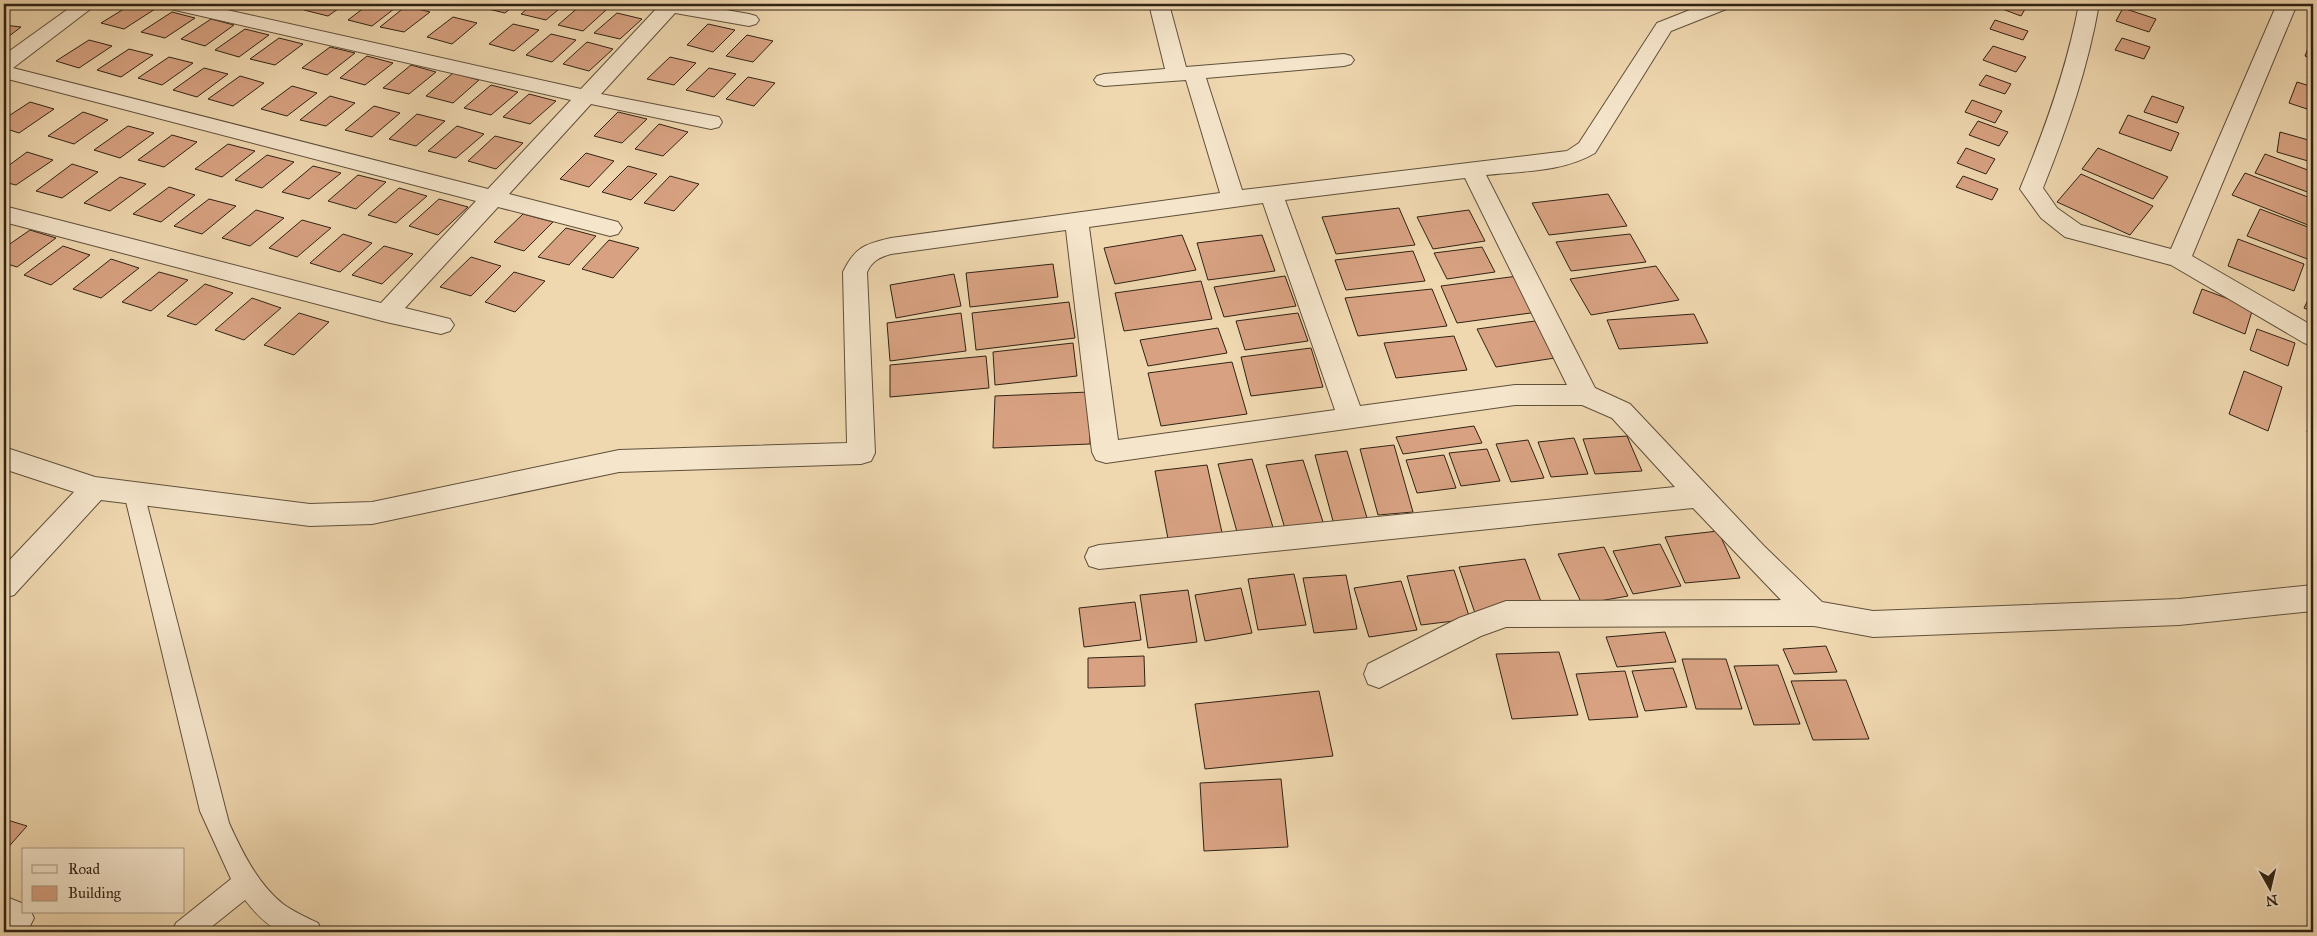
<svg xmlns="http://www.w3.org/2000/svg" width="2317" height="936" viewBox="0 0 2317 936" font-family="'IM FELL Great Primer',serif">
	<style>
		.building { fill: #d8a282; stroke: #302314 }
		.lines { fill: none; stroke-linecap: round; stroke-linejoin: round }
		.lane-casing { stroke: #60503b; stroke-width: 2 }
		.street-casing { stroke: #60503b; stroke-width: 2 }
		.lane { fill: #f5e5cb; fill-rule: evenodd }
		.street { fill: #f5e5cb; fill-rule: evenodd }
	</style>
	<rect width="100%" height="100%" fill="#efd7af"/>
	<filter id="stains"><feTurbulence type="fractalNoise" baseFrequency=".004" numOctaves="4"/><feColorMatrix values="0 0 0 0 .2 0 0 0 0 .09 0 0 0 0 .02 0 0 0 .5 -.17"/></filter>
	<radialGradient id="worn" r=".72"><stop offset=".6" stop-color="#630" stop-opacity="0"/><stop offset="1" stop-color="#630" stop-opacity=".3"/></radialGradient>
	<!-- building -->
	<g class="building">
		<path d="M132 4 155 9 124 29 101 23Z"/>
		<path d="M313 4H345L328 16 304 10Z"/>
		<path d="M369 4H392L399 5 372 26 348 20Z"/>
		<path d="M484 4H516L505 13 480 7Z"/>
		<path d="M533 4H565L546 20 521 14Z"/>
		<path d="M1989 4H2028L2021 16Z"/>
		<path d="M581 5 606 10 583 31 558 25Z"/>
		<path d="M406 6 430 12 404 32 380 27Z"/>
		<path d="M2123 8 2156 19 2149 32 2116 21Z"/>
		<path d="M172 12 195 18 165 38 141 32Z"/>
		<path d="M617 13 642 19 620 39 594 33Z"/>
		<path d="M453 17 477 23 452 44 427 37Z"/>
		<path d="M211 19 234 25 205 46 181 39Z"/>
		<path d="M1995 20 2028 31 2023 40 1990 29Z"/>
		<path d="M513 24 539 30 514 51 489 44Z"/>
		<path d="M708 24 735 30 713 52 687 45Z"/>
		<path d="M4 25 21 27 4 40Z"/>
		<path d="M245 29 269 35 239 57 215 50Z"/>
		<path d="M551 34 576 40 552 62 526 55Z"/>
		<path d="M747 35 773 41 753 62 726 56Z"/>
		<path d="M279 38 303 44 275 65 250 59Z"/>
		<path d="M2122 38 2150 47 2144 59 2115 50Z"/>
		<path d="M89 40 112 46 79 68 56 61Z"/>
		<path d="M2311 40 2313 41V59L2305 56Z"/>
		<path d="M587 42 613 49 589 71 563 64Z"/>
		<path d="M1993 46 2026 57 2016 72 1983 60Z"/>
		<path d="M330 47 355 53 327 75 302 68Z"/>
		<path d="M129 49 153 55 121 77 97 70Z"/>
		<path d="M367 56 393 63 365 85 340 78Z"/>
		<path d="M169 57 193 63 162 85 138 78Z"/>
		<path d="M670 57 696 63 674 85 647 79Z"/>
		<path d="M411 65 436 72 409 94 383 88Z"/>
		<path d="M2311 66 2313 67V80L2307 78Z"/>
		<path d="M204 68 228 74 197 97 173 90Z"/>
		<path d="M709 68 736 74 714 97 686 90Z"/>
		<path d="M453 73 479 80 453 103 426 96Z"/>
		<path d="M1986 75 2011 84 2005 94 1979 85Z"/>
		<path d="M240 76 264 83 233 106 208 99Z"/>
		<path d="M748 77 775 83 754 106 726 99Z"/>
		<path d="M2297 82 2313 87V111L2289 103Z"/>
		<path d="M491 85 518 92 491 115 464 108Z"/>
		<path d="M292 86 317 93 287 116 261 109Z"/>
		<path d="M529 94 556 101 530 124 503 117Z"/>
		<path d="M330 96 355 103 326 126 300 120Z"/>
		<path d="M2152 96 2184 107 2177 123 2144 112Z"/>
		<path d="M1972 100 2002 111 1995 123 1965 112Z"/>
		<path d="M30 102 54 109 19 133 4 128V119Z"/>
		<path d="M374 106 400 113 372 137 345 130Z"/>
		<path d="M83 112 108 120 74 144 48 136Z"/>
		<path d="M618 112 647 119 622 143 594 136Z"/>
		<path d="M417 114 445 121 416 146 389 139Z"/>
		<path d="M2128 115 2179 133 2171 151 2119 133Z"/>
		<path d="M1978 121 2008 132 1999 146 1969 135Z"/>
		<path d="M659 124 688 132 663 156 635 149Z"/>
		<path d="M128 126 154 133 120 158 94 150Z"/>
		<path d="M457 126 484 134 456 158 428 151Z"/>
		<path d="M2280 132 2312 141 2308 161 2277 152Z"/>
		<path d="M172 135 197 142 164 167 138 160Z"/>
		<path d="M495 136 523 143 496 169 468 161Z"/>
		<path d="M228 144 255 151 222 177 195 169Z"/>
		<path d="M1966 148 1995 159 1986 174 1957 163Z"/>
		<path d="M2098 148 2168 177 2153 199 2082 169Z"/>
		<path d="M27 152 53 160 16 185 4 182V169Z"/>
		<path d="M586 153 614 161 589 187 560 179Z"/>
		<path d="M2265 154 2313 172V194L2255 173Z"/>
		<path d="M267 155 294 162 262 188 235 180Z"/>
		<path d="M72 164 98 172 62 198 36 191Z"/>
		<path d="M313 166 341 173 309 199 282 192Z"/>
		<path d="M628 166 657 174 631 200 602 192Z"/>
		<path d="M2245 173 2313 199V227L2232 195Z"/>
		<path d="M2081 174 2153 206 2130 235 2057 202Z"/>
		<path d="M358 175 386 182 356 209 328 201Z"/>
		<path d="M670 176 699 184 674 211 644 203Z"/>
		<path d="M1963 176 1998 189 1992 200 1956 187Z"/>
		<path d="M120 177 146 184 110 211 84 203Z"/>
		<path d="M169 187 195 195 161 222 133 214Z"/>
		<path d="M399 188 427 196 396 223 368 215Z"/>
		<path d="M1608 194 1627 226 1549 235 1532 203Z"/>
		<path d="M209 199 236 206 202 234 174 226Z"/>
		<path d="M439 199 468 207 438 235 409 226Z"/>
		<path d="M1399 208 1415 245 1336 254 1322 217Z"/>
		<path d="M2260 209 2313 229V253L2310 260 2247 236Z"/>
		<path d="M256 210 284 218 250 246 222 238Z"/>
		<path d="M1469 210 1485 241 1433 249 1417 217Z"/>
		<path d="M523 214 553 222 524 251 494 242Z"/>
		<path d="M302 220 331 228 297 257 269 248Z"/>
		<path d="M566 228 596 236 569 265 538 257Z"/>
		<path d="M30 230 56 238 17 267 4 263V248Z"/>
		<path d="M343 234 372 243 340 272 310 263Z"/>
		<path d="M1630 234 1646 262 1571 271 1556 242Z"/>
		<path d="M1182 235 1196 270 1115 284 1104 248Z"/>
		<path d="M1262 235 1275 271 1208 280 1197 243Z"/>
		<path d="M2238 239 2304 264 2294 291 2228 266Z"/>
		<path d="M609 240 639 248 613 278 582 269Z"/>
		<path d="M63 246 90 255 51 285 24 275Z"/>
		<path d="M384 246 413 254 382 284 352 275Z"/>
		<path d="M1482 247 1495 272 1447 279 1434 253Z"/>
		<path d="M1413 251 1425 281 1346 290 1335 260Z"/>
		<path d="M471 257 501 266 471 296 440 287Z"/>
		<path d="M111 259 139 268 101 298 73 289Z"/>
		<path d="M1053 264 1058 297 970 307 966 273Z"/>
		<path d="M1656 266 1679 300 1591 315 1570 279Z"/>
		<path d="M159 272 188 280 151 311 122 302Z"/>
		<path d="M514 272 545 281 515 312 485 302Z"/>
		<path d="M954 274 961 306 896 318 890 285Z"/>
		<path d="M1285 276 1296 306 1224 317 1214 287Z"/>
		<path d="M1518 276 1538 312 1457 323 1441 286Z"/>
		<path d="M1201 281 1212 319 1124 331 1115 293Z"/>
		<path d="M205 284 233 293 196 325 167 316Z"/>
		<path d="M1432 289 1447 326 1358 336 1345 298Z"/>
		<path d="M2202 289 2253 308 2245 334 2193 313Z"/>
		<path d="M2313 290V312L2304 308Z"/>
		<path d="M252 298 281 308 244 340 215 330Z"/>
		<path d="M1069 302 1075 338 976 350 972 313Z"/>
		<path d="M299 313 329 322 294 355 264 345Z"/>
		<path d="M961 313 966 351 890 361 887 323Z"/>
		<path d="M1298 313 1308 341 1245 350 1236 321Z"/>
		<path d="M1694 314 1708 343 1619 349 1607 320Z"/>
		<path d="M1535 321 1555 358 1496 367 1477 329Z"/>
		<path d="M1218 328 1227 353 1148 366 1140 340Z"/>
		<path d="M2257 329 2295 343 2288 366 2250 350Z"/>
		<path d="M1454 336 1467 370 1396 378 1384 343Z"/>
		<path d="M1073 343 1077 376 995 385 993 352Z"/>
		<path d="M1311 348 1323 387 1251 396 1241 357Z"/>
		<path d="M986 356 989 388 890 397V365Z"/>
		<path d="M1232 362 1247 414 1161 426 1148 373Z"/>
		<path d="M2244 371 2282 387 2268 431 2229 414Z"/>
		<path d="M1089 392 1090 444 993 448 995 396Z"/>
		<path d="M2313 410V435L2307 432Z"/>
		<path d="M1474 426 1482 443 1403 454 1396 437Z"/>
		<path d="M1627 436 1642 471 1595 474 1583 439Z"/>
		<path d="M1574 438 1588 474 1551 477 1538 442Z"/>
		<path d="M1528 440 1544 478 1511 482 1496 444Z"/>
		<path d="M1394 445 1413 512 1378 515 1360 449Z"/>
		<path d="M1487 449 1500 481 1461 486 1449 453Z"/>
		<path d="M1347 451 1370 528 1336 532 1315 455Z"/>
		<path d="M1444 455 1456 488 1417 493 1406 460Z"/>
		<path d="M1252 459 1275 534 1239 539 1218 464Z"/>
		<path d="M1303 460 1324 525 1286 532 1266 465Z"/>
		<path d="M1207 465 1223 537 1169 544 1155 471Z"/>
		<path d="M1718 531 1740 578 1685 583 1665 537Z"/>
		<path d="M1660 544 1681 586 1633 594 1613 551Z"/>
		<path d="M1604 547 1628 596 1582 604 1558 554Z"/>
		<path d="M1525 559 1543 607 1476 616 1459 567Z"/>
		<path d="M1454 570 1470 619 1421 625 1407 576Z"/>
		<path d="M1294 574 1306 625 1258 630 1248 579Z"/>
		<path d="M1346 575 1357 629 1314 633 1303 578Z"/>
		<path d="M1401 581 1417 630 1369 637 1354 588Z"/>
		<path d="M1241 588 1252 633 1205 641 1195 595Z"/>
		<path d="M1188 590 1197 642 1148 648 1140 595Z"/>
		<path d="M1135 602 1141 640 1084 647 1079 608Z"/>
		<path d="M1665 632 1676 662 1617 667 1606 637Z"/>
		<path d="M1826 646 1837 672 1794 674 1783 649Z"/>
		<path d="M1559 652 1578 715 1512 719 1496 654Z"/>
		<path d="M1144 656 1145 686 1088 688V658Z"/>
		<path d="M1682 659H1726L1742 709H1696Z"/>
		<path d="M1778 665 1800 724 1754 725 1734 666Z"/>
		<path d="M1673 668 1687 707 1645 711 1632 671Z"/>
		<path d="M1625 671 1638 717 1589 720 1576 674Z"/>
		<path d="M1846 680 1869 739 1813 740 1791 681Z"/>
		<path d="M1319 691 1333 756 1205 769 1195 704Z"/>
		<path d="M1281 779 1288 847 1204 851 1200 783Z"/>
		<path d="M4 819 27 826 4 852Z"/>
	</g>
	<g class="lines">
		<defs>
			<path id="lane" d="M134 485 141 487 144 493 229 823C242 852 258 884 283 904 294 912 306 917 318 923L322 932C279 932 273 935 245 900L205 932H172L176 923 231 879 200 811 124 493 127 487Z"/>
			<g id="street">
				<path d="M75 4H97L13 68 488 189 571 100 175 10 168 8 165 4H200L581 89 656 9 650 4H692L749 14 756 16 759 20 756 24 749 26 675 13 601 94 719 117 722 122 719 127 711 129 591 104 509 194 618 222 622 228 618 234 610 236 498 207 405 308 450 319 454 325 450 331 441 334 386 322 4 222V206L381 303 476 201 4 78V55Z"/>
				<path d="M1149 4H1169L1186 67 1344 54 1351 56 1354 60 1351 64 1344 66 1206 78 1242 190 1567 151 1579 143 1657 23 1705 4H1732L1729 8 1671 31 1595 153C1564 172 1521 171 1486 175L1595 388 1630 404 1764 546 1822 602 1873 611 2179 599 2313 585V611L2179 625 1873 637 1814 626 1506 627 1481 636 1379 688 1368 684 1364 674 1368 664 1459 618 1506 601 1781 600 1693 508 1099 569 1089 566 1085 557 1089 548 1099 545 1675 487 1612 418 1582 405H1515L1106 463 1096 460 1092 452 1066 230 891 254C880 257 872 261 867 272L875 453 871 461 861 464 619 472 372 524 310 526 101 500 14 595 4 598V566L74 492 4 469V447L95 477 310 504 372 502 619 450 847 443 843 272C855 247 865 244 891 238L1220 193 1186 80 1104 86 1097 84 1094 80 1097 76 1104 74 1165 69ZM1465 178 1567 385H1515L1360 406 1285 200ZM1263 203 1335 410 1118 440 1089 227Z"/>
				<path d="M2079 4H2099C2088 68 2067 128 2043 188L2057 208 2081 225 2171 249 2277 4H2297L2192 256 2313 326V346L2304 343 2171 265 2065 237 2041 218 2020 189C2045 129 2067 68 2079 4Z"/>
				<path d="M4 896 24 904V912H31L34 918 28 930 4 931Z"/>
			</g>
		</defs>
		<!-- lane casing -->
		<use href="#lane" class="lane-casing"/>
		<!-- street casing -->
		<use href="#street" class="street-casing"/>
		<!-- lane -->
		<use href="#lane" class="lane"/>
		<!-- street -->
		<use href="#street" class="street"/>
	</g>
	<!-- margin -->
	<rect width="2317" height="936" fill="none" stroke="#efd7af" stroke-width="20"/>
	<rect x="5" y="5" width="2307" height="926" fill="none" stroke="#302314" stroke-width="2.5"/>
	<rect x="10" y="10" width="2297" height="916" fill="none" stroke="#302314"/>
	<!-- legend -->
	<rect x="22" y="848" width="162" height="65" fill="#f5e5cb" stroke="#a69782"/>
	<rect x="32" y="865" width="25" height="8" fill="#f5e5cb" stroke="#a69782"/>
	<text x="68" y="874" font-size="15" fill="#302314">Road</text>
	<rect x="32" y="886" width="25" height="15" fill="#d8a282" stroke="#a69782"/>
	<text x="68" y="898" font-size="15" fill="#302314">Building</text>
	<!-- north arrow -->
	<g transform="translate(2270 888) rotate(172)" stroke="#f5e5cb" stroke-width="4" paint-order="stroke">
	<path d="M0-4L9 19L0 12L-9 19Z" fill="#302314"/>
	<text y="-8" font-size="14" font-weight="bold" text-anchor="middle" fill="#302314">N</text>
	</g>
	<rect width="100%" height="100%" filter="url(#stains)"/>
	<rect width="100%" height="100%" fill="url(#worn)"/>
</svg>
